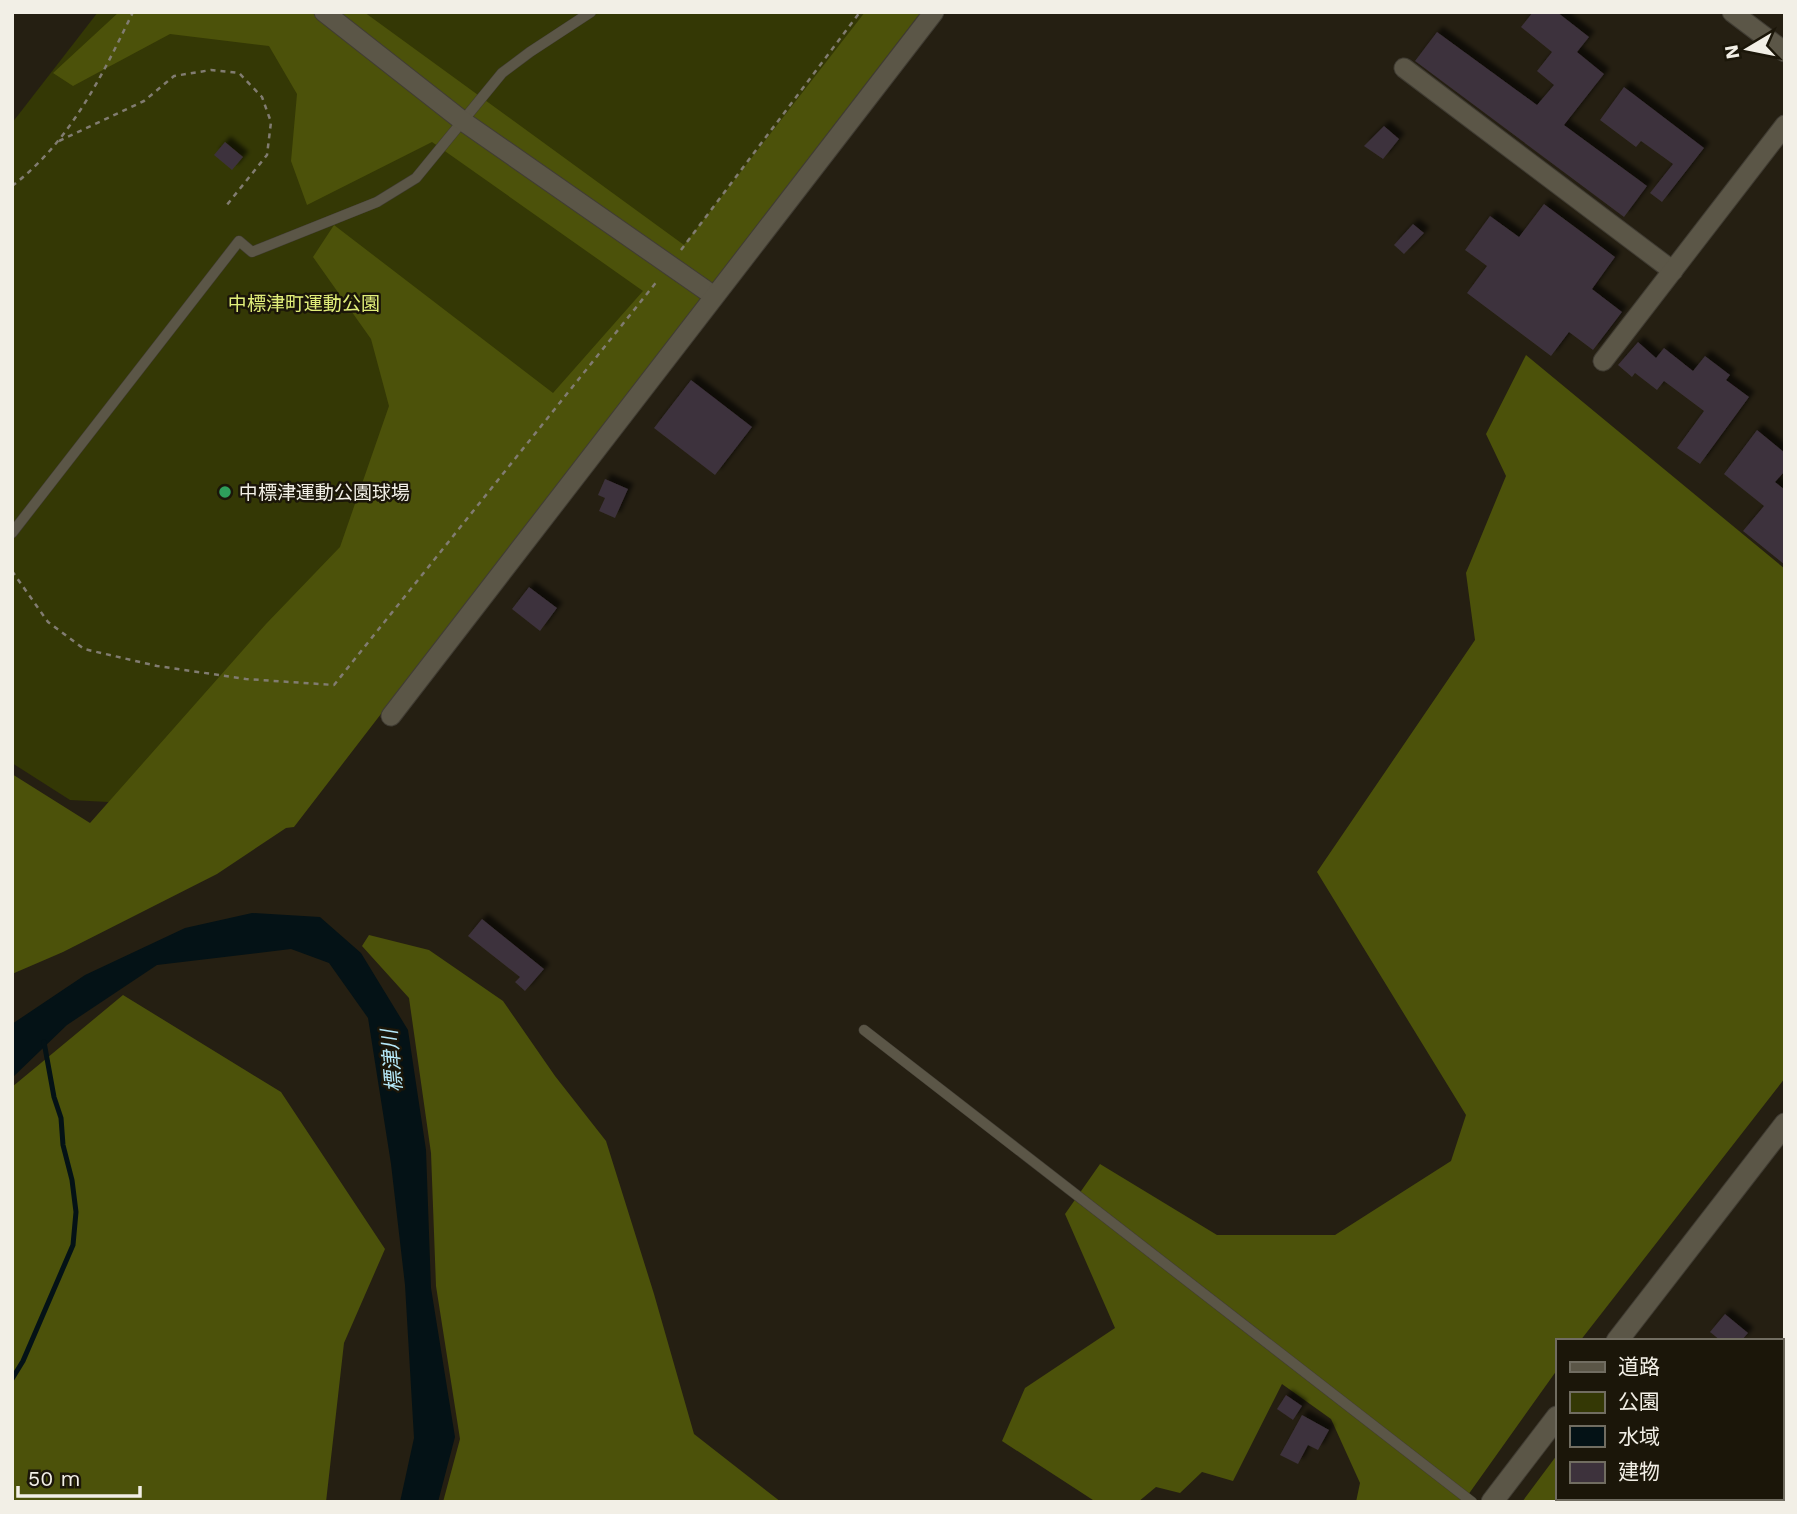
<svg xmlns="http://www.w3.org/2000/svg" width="1797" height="1514" viewBox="0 0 1797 1514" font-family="'Work Sans','Noto Sans JP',sans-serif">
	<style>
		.green { fill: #343805 }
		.forest { fill: #4c520a }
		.water { fill: #041216 }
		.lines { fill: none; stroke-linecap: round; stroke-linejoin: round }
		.stream { stroke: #041216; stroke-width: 5 }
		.building { fill: #3d323c; filter: url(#shadow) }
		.service-casing { stroke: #403c33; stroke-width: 11 }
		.minor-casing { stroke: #403c33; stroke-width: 21 }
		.tertiary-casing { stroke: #403c33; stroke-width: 23 }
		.path { stroke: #817c71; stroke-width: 2.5; stroke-dasharray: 5 5; stroke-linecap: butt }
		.service { stroke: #5b5647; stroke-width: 10 }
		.minor { stroke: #5b5647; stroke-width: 19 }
		.tertiary { stroke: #5b5647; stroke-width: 21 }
		.leisure-dot { fill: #2e9e5b; stroke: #1b1609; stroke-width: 2.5 }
		.labels { text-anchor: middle; stroke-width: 5; stroke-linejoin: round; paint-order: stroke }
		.park-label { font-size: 19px; fill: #e1ee7a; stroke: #1b1609 }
		.poi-label { font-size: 19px; fill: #f2efe6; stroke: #1b1609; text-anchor: start }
		.water-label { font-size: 21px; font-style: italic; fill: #b6e9f9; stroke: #1b1609 }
	</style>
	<defs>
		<filter id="shadow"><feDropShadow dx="5.5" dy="-5.5" stdDeviation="2" flood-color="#0009"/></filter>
	</defs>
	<rect width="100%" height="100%" fill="#251f12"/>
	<!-- green -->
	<path class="green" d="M98 12H897L280 811 70 800 12 763V123Z"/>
	<!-- forest -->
	<g class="forest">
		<path d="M119 12H364L684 245 865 12H921L294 827 286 828 217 874 63 952 12 974V774L90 823 266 624 340 547 389 406 371 339 313 257 334 225 553 393 643 291 432 142 307 205 291 161 297 94 269 46 170 34 73 86 53 73Z"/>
		<path d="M1526 355 1785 569V1078L1580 1341H1557V1370L1463 1502H1356L1360 1483 1331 1419 1282 1384 1233 1481 1202 1472 1180 1493 1156 1487 1138 1502H1096L1002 1441 1025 1388 1115 1328 1065 1214 1100 1164 1217 1235H1335L1451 1161 1466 1115 1317 872 1475 640 1466 573 1506 476 1486 434Z"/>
		<path d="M369 935 429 950 503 1001 555 1076 606 1141 654 1294 694 1434 781 1502H443L460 1439 436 1286 431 1153 409 998 362 946Z"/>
		<path d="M123 995 281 1092 385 1249 344 1343 326 1502H12V1087Z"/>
		<path d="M1557 1455V1498H1573L1572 1502H1522Z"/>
	</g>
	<!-- water -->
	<path class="water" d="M252 913 320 917 361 953 408 1030 426 1150 431 1288 455 1437 438 1502H400L414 1438 405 1285 391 1164 368 1018 329 963 291 949 157 965 67 1025 12 1078V1024L85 975 185 928Z"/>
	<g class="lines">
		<!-- stream -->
		<path class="stream" d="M12 1379 23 1361 73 1245 76 1212 72 1180 63 1145 61 1118 54 1097 44 1042"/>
	</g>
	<!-- building -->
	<g class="building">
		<path d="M1533 12H1557L1589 37 1577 52 1604 74 1564 125 1647 186 1624 217 1415 61 1437 32 1537 105 1554 85 1537 71 1552 52 1521 27Z"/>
		<path d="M1624 87 1704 148 1662 202 1650 193 1673 164 1641 141 1636 147 1600 120Z"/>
		<path d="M1384 126 1399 139 1383 159 1364 146Z"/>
		<path d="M225 142 243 157 232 170 214 155Z"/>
		<path d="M1544 204 1615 257 1592 289 1622 312 1593 350 1569 332 1551 356 1467 293 1487 266 1465 250 1490 216 1519 237Z"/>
		<path d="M1413 224 1424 233 1404 254 1394 245Z"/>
		<path d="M1638 342 1656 358 1664 348 1693 371 1705 356 1730 375 1726 380 1749 397 1700 464 1677 448 1704 411 1664 381 1657 390 1635 373 1632 377 1618 365Z"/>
		<path d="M691 380 752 427 715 475 654 428Z"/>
		<path d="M1757 430 1785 453V471L1775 482 1785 490V565L1743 531 1764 506 1724 474Z"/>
		<path d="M605 479 628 489 615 518 599 511 605 498 598 495Z"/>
		<path d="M529 587 557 608 540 631 512 609Z"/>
		<path d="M482 919 544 969 525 991 515 982 520 977 468 936Z"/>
		<path d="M1725 1314 1748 1333 1741 1341H1721L1710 1332Z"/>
		<path d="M1286 1395 1302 1406 1293 1420 1277 1409Z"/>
		<path d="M1302 1415 1329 1430 1318 1450 1308 1445 1298 1464 1280 1455Z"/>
	</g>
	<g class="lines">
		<defs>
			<g id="service">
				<path d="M12 533 239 241 252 252 377 202 416 178 502 73 530 52 591 12"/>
				<path d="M864 1030 1472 1502"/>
			</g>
			<g id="minor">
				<path d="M324 12 464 122 714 296"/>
				<path d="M1732 12 1785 52"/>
				<path d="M1404 68 1673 271"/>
				<path d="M1603 361 1785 125"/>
				<path d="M391 716 934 12"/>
			</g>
			<g id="tertiary">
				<path d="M1617 1341 1785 1124"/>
				<path d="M1492 1502 1557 1417"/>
			</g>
		</defs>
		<!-- service casing -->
		<use href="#service" class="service-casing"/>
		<!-- minor casing -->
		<use href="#minor" class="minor-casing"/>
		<!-- tertiary casing -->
		<use href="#tertiary" class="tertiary-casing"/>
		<!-- path -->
		<g class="path">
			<path d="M59 141 144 101 174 76 211 70 239 73 262 97 271 122 267 155 226 206"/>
			<path d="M12 186C70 142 102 76 133 12"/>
			<path d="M681 250 860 12"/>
			<path d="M12 571 48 622 84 649 157 666 246 679 334 685 658 280"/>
		</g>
		<!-- service -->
		<use href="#service" class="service"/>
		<!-- minor -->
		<use href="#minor" class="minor"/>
		<!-- tertiary -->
		<use href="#tertiary" class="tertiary"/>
	</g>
	<!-- markers -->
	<circle class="leisure-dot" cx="225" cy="492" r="7"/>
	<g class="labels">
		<!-- park labels -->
		<g class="park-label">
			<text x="304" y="310">中標津町運動公園</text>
		</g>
		<!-- poi labels -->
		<g class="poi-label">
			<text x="239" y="499">中標津運動公園球場</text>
		</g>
		<!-- water labels -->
		<g class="water-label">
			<text transform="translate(392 1061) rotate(-95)" y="7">標津川</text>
		</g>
	</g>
	<!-- border -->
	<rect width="1797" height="1514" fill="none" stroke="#f2efe6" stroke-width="28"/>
	<!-- legend -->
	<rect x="1556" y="1339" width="228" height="161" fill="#1b1609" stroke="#716d61" stroke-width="2"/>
	<rect x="1570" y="1362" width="35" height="10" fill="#5b5647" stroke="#716d61" stroke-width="2"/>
	<text x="1618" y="1374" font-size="21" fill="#f2efe6">道路</text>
	<rect x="1570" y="1392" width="35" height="21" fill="#343805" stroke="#716d61" stroke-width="2"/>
	<text x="1618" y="1409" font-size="21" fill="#f2efe6">公園</text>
	<rect x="1570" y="1426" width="35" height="21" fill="#041216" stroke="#716d61" stroke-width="2"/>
	<text x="1618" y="1444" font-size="21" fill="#f2efe6">水域</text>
	<rect x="1570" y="1462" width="35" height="21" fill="#3d323c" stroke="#716d61" stroke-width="2"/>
	<text x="1618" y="1479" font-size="21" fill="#f2efe6">建物</text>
	<!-- north arrow -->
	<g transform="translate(1748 49) rotate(260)" stroke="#1b1609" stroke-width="5" paint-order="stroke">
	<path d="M0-5L12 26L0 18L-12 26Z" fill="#f2efe6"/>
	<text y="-10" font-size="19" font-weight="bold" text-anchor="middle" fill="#f2efe6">N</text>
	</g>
	<!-- scale -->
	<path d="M18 1486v10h122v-10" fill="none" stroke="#f2efe6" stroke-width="3.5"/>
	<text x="28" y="1486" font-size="21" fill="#f2efe6" stroke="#1b1609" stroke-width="5" paint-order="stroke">50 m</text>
</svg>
